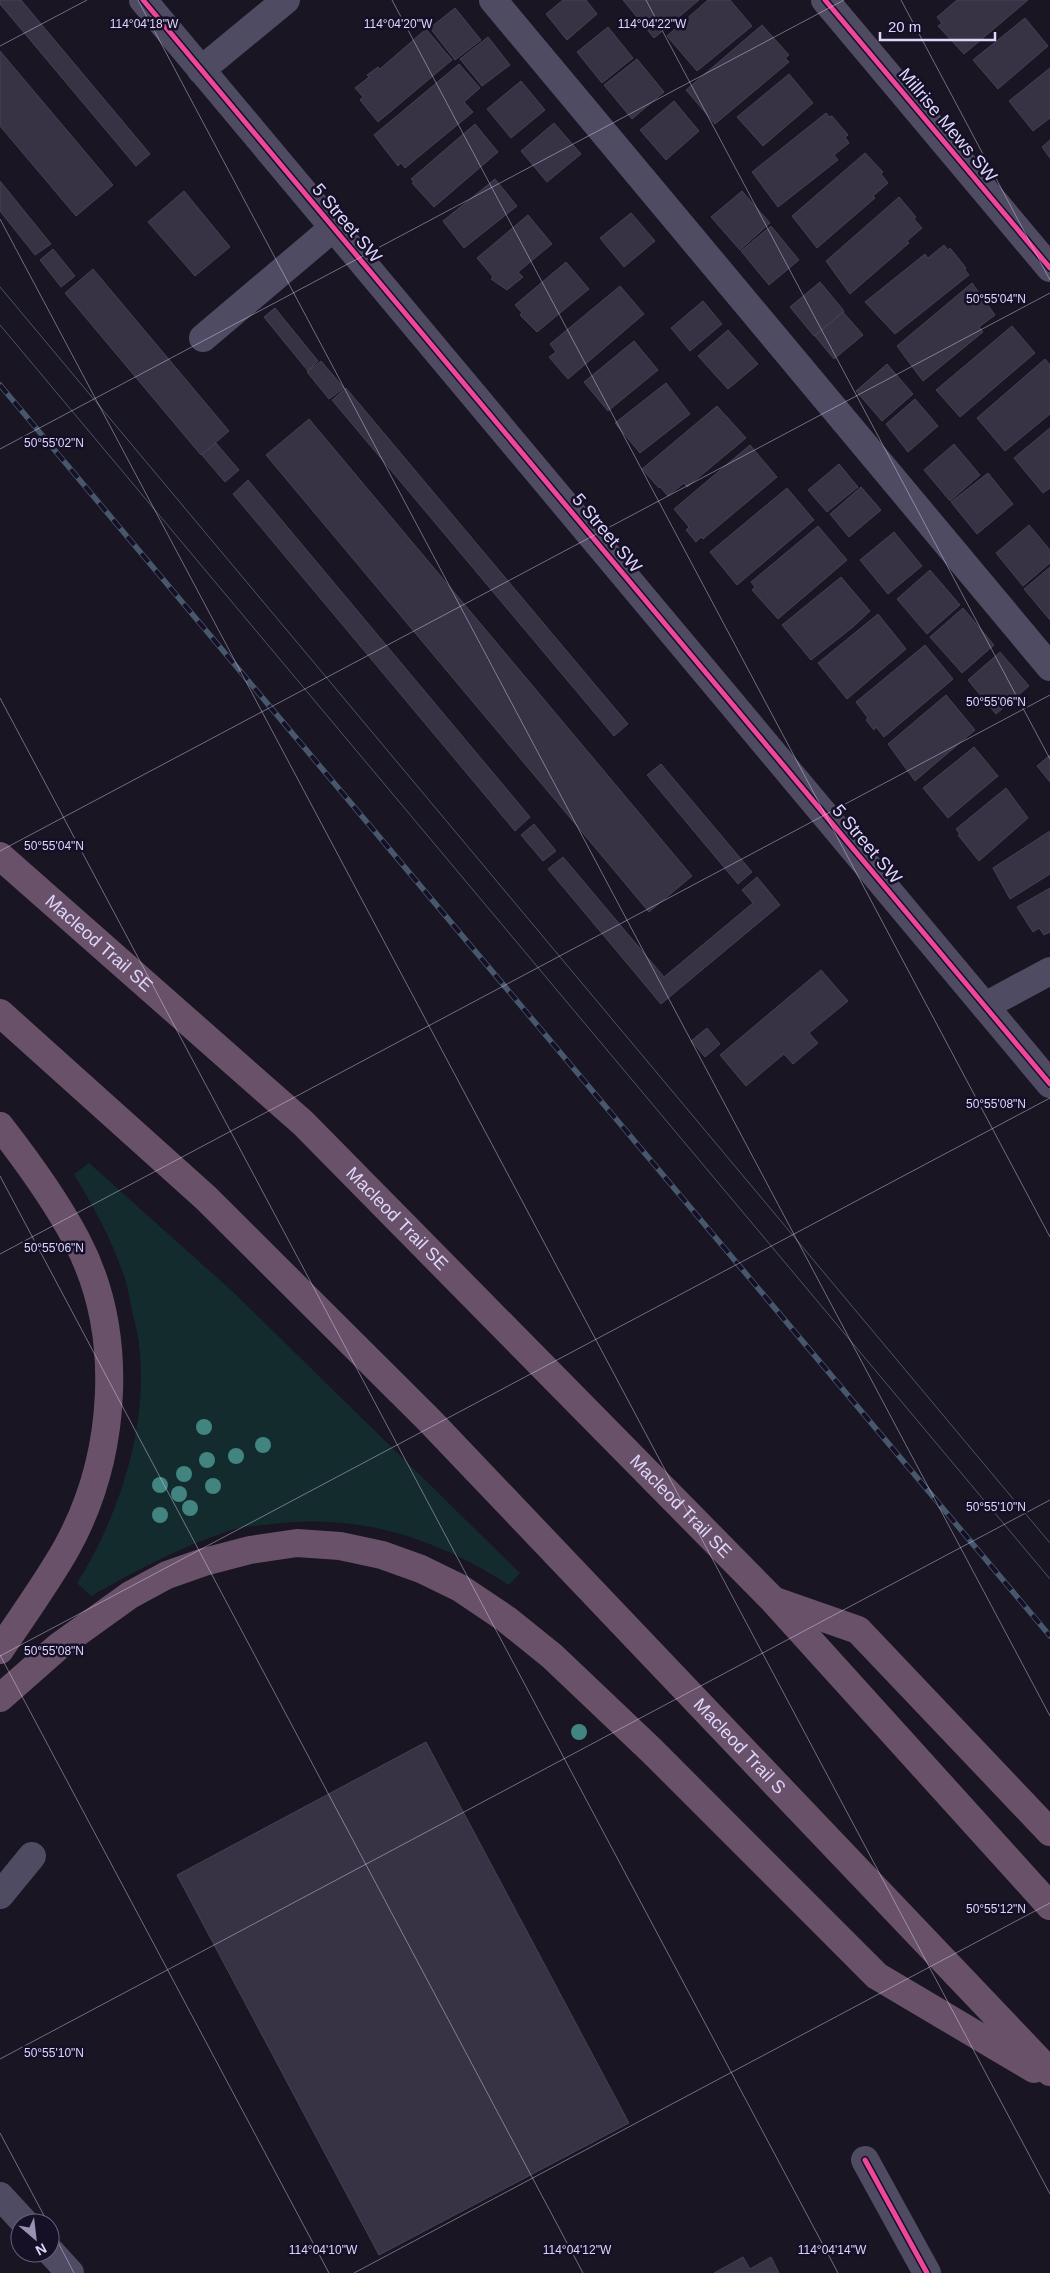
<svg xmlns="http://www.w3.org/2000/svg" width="1050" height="2273" viewBox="0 0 1050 2273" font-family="Arial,sans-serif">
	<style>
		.green { fill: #142b2e }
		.building { fill: #383344; stroke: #464055 }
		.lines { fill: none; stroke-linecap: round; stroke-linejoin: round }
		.minor { stroke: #4e4b62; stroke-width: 28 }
		.highway { stroke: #695269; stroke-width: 28 }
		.tram { stroke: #47576c; stroke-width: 1 }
		.rail-casing { stroke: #47576c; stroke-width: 5.5 }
		.rail { stroke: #161027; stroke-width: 4; stroke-dasharray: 11; stroke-linecap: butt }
		.cycleway-casing { stroke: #161027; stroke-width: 8 }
		.cycleway { stroke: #ed469a; stroke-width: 5 }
		.tree { fill: #418480 }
		.ticks { fill: none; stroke: #dfd6fe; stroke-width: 1; stroke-opacity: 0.45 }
		.labels { text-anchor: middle; stroke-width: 5; stroke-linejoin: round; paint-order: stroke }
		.street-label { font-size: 18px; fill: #dfd6fe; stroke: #161027 }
		.ticks-label { font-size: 12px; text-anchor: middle; fill: #dfd6fe; stroke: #161027; stroke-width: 5; stroke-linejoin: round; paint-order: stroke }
	</style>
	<rect width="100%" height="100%" fill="#191522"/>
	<!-- green -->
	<path class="green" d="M89 1163 232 1291 520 1573 509 1585C436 1538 359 1513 272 1524 259 1526 244 1526 231 1530 180 1547 137 1570 91 1596L77 1583C120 1515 149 1424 139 1344 138 1333 134 1321 132 1310 129 1298 128 1285 123 1273 111 1238 93 1206 74 1174Z"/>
	<!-- building -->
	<g class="building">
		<path d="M0 0H21L150 154 136 166 0 4Z"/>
		<path d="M563 0H586L597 14 567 40 546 14Z"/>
		<path d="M623 0H699L654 38Z"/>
		<path d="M708 0H730L752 26 697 71 667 36Z"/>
		<path d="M957 0H1028L964 54 938 26 942 23 937 17Z"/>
		<path d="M455 8 481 40 455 60 430 28Z"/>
		<path d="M1025 18 1048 46 998 89 973 60Z"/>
		<path d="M762 25 789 55 785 58 789 62 715 124 686 90Z"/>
		<path d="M608 27 633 58 602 83 577 52Z"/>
		<path d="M426 29 452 60 378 122 360 100 363 97 355 88 369 77 367 75 378 67 380 69Z"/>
		<path d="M488 37 510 65 482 86 460 59Z"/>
		<path d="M0 51 113 185 76 216 0 126Z"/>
		<path d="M637 59 664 92 632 119 604 85Z"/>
		<path d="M459 64 480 88 464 102 473 112 405 168 401 163 398 166 374 135Z"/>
		<path d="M1050 68V118L1033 131 1009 101Z"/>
		<path d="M789 74 813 103 763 146 737 117Z"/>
		<path d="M521 81 545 110 511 138 487 109Z"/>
		<path d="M674 101 699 131 666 160 640 130Z"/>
		<path d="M826 113 829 117 832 116 848 135 845 137 849 143 834 155 838 160 778 207 752 172Z"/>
		<path d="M554 123 581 154 547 182 521 151Z"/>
		<path d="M475 124 498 152 434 207 412 183 414 182 411 179Z"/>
		<path d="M1050 140V158L1042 147Z"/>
		<path d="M865 153 883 172 881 174 888 183 873 196 875 198 817 248 792 216Z"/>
		<path d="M495 179 517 206 464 248 443 221Z"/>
		<path d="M0 181 51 244 35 255 0 211Z"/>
		<path d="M184 191 230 247 195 276 148 222Z"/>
		<path d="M742 191 770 223 740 250 711 217Z"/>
		<path d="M899 197 916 217 914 219 922 228 907 241 909 243 850 294 826 261Z"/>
		<path d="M631 213 655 241 624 267 600 238Z"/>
		<path d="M528 215 552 244 518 272 523 277 507 290 491 279 493 277 477 258Z"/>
		<path d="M771 226 799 260 769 285 741 251Z"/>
		<path d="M944 245 948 250 950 248 966 268 965 270 969 275 895 334 865 302 925 254 928 258Z"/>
		<path d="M53 249 75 276 61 287 40 260Z"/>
		<path d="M566 262 589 289 537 332 520 315 522 313 515 305Z"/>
		<path d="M93 269 229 431 201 455 65 293Z"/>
		<path d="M820 282 844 311 814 336 790 307Z"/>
		<path d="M972 283 995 315 979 327 983 332 923 381 897 346Z"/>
		<path d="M620 286 644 314 568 379 549 357 556 352 550 344Z"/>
		<path d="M703 301 722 324 690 351 671 328Z"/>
		<path d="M275 308 318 361 308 371 264 317Z"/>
		<path d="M843 312 863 335 834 359 815 336Z"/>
		<path d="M1012 326 1035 353 960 417 936 390Z"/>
		<path d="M728 330 758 364 728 389 698 356Z"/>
		<path d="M634 341 658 370 608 411 584 382Z"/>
		<path d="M1045 359 1050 365V414L1005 451 977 418Z"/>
		<path d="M321 361 344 388 329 399 307 372Z"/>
		<path d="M887 364 913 394 882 421 856 391Z"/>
		<path d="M666 383 690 414 640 453 615 423Z"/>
		<path d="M346 388 628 724 614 736 332 400Z"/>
		<path d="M915 399 938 426 908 452 886 424Z"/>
		<path d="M717 406 746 438 687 487 684 483 668 496 660 487 659 488 642 469Z"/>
		<path d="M309 419 692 876 649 912 266 455Z"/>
		<path d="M1050 428V488L1043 493 1014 458Z"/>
		<path d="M216 443 239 470 225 482 202 455Z"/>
		<path d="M954 444 980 475 950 501 924 470Z"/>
		<path d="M750 445 777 477 703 539 701 537 696 542 686 530 689 527 674 509Z"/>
		<path d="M839 464 858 487 827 512 808 490Z"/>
		<path d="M988 473 1013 504 977 534 951 502Z"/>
		<path d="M248 480 530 817 515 831 233 494Z"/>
		<path d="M861 487 881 510 849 537 830 514Z"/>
		<path d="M787 488 814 520 737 585 710 552Z"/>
		<path d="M1029 525 1050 550V563L1023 586 996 553Z"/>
		<path d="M818 526 847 560 778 619 752 590 755 587 751 582Z"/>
		<path d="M894 532 922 566 888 594 860 560Z"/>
		<path d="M1050 567V620L1024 589Z"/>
		<path d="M930 570 960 605 927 634 897 599Z"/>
		<path d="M841 577 870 611 853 627 811 660 782 625Z"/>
		<path d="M963 608 994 645 962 673 930 637Z"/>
		<path d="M878 614 906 649 847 699 818 663Z"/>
		<path d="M925 645 953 679 884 737 876 727 874 730 866 720 868 718 856 702Z"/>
		<path d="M1000 652 1029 686 996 714 968 680Z"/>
		<path d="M946 695 975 730 915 781 888 744Z"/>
		<path d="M974 747 998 776 948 818 923 788Z"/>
		<path d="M1050 755V782L1037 766Z"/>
		<path d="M661 764 752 872 738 884 647 775Z"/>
		<path d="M1006 788 1028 818 979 861 958 835 960 834 956 829Z"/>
		<path d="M534 824 556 851 543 861 521 835Z"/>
		<path d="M1050 831V874L1010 899 993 868Z"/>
		<path d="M563 857 664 977 753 903 742 890 757 877 780 905 661 1004 548 869Z"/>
		<path d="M1050 888V932L1044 935 1039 928 1033 932 1017 907Z"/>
		<path d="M821 970 848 1001 809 1033 818 1043 793 1064 784 1054 746 1086 720 1055Z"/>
		<path d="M707 1028 720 1044 705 1057 691 1041Z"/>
		<path d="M426 1742 629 2123 379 2255 177 1875Z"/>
		<path d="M743 2257 750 2269 771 2257 779 2273H714Z"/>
	</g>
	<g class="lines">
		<!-- minor -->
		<g class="minor">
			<path d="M143 0 1050 1084"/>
			<path d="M493 0 1050 667"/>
			<path d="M825 0 1050 268"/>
			<path d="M201 70 286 0"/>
			<path d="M203 338 333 228"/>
			<path d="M985 1006 1050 971"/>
			<path d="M0 1895 32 1856"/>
			<path d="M865 2160 927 2273"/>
			<path d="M0 2196 25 2223"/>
			<path d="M50 2251 70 2273"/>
		</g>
		<!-- highway -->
		<g class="highway">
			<path id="s1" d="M0 856 303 1123 774 1601 1050 1906"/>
			<path id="s2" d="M0 1013 206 1198 430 1421 1050 2072"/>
			<path d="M0 1126C28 1162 55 1199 76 1239 126 1333 117 1457 66 1549 46 1584 22 1617 0 1650"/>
			<path d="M775 1601 858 1630 1050 1832"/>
			<path d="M0 1698 59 1646 130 1595 167 1575 204 1562 250 1550 297 1543 340 1546 382 1555 421 1569 460 1588 506 1619 552 1656 651 1750 877 1976 1034 2069"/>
		</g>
		<!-- tram -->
		<g class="tram">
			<path d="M0 287 1050 1543"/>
			<path d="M0 325 1050 1579"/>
		</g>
		<defs>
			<path id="rail" d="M0 385 1050 1636"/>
		</defs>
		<!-- rail casing -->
		<use href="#rail" class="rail-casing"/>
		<!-- rail -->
		<use href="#rail" class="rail"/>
		<defs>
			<g id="cycleway">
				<path d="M143 0 1050 1084"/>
				<path d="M825 0 1050 268"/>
				<path d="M865 2160 927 2273"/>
			</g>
		</defs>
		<!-- cycleway casing -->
		<use href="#cycleway" class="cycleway-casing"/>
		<!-- cycleway -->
		<use href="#cycleway" class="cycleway"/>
	</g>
	<!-- trees -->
	<g class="tree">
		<circle cx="204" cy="1427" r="8"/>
		<circle cx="263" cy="1445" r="8"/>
		<circle cx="236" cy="1456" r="8"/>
		<circle cx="207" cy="1460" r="8"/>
		<circle cx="184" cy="1474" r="8"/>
		<circle cx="160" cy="1485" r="8"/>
		<circle cx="213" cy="1486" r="8"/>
		<circle cx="179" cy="1494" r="8"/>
		<circle cx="190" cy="1508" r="8"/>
		<circle cx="160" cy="1515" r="8"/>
		<circle cx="579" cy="1732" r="8"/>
	</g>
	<!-- ticks -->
	<path class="ticks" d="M138 0 1050 1716M392 0 1050 1237M646 0 1050 759M901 0 1050 280M0 46 87 0M0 219 1050 2194M0 449 844 0M0 698 838 2273M0 851 1050 293M0 1176 583 2273M0 1254 1050 695M0 1655 329 2273M0 1656 1050 1098M0 2059 1050 1500M0 2133 48 2223M50 2227 74 2273M354 2273 1050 1903"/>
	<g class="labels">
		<!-- street labels -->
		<g class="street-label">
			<text transform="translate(948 125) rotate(50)" y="6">Millrise Mews SW</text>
			<text transform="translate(347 223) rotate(50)" y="6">5 Street SW</text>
			<text transform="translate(607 533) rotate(50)" y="6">5 Street SW</text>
			<text transform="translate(867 844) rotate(50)" y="6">5 Street SW</text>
			<text dy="6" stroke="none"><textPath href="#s1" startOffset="132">Macleod Trail SE</textPath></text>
			<text dy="6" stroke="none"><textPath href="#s1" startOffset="538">Macleod Trail SE</textPath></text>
			<text dy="6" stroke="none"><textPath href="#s1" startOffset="942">Macleod Trail SE</textPath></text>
			<text dy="6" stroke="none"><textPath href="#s2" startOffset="1042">Macleod Trail S</textPath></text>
		</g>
	</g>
	<g class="ticks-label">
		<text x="144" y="28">114°04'18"W</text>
		<text x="398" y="28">114°04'20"W</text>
		<text x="652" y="28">114°04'22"W</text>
		<text x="996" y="303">50°55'04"N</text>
		<text x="54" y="447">50°55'02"N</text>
		<text x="996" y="706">50°55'06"N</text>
		<text x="54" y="850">50°55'04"N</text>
		<text x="996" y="1108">50°55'08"N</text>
		<text x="54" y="1252">50°55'06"N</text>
		<text x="996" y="1511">50°55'10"N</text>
		<text x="54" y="1655">50°55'08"N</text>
		<text x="996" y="1913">50°55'12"N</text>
		<text x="54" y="2057">50°55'10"N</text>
		<text x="323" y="2254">114°04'10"W</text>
		<text x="577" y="2254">114°04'12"W</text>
		<text x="832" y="2254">114°04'14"W</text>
	</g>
	<!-- north arrow -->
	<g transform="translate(35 2238) rotate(152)"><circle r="24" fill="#161027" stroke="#665f7d"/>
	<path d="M0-4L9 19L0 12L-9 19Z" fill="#9a92b1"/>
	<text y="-8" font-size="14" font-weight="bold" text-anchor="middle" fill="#dfd6fe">N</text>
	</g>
	<!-- scale -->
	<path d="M880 32v8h115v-8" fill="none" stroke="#dfd6fe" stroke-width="2.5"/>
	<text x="888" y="32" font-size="15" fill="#dfd6fe" stroke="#161027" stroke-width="4" paint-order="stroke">20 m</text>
</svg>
